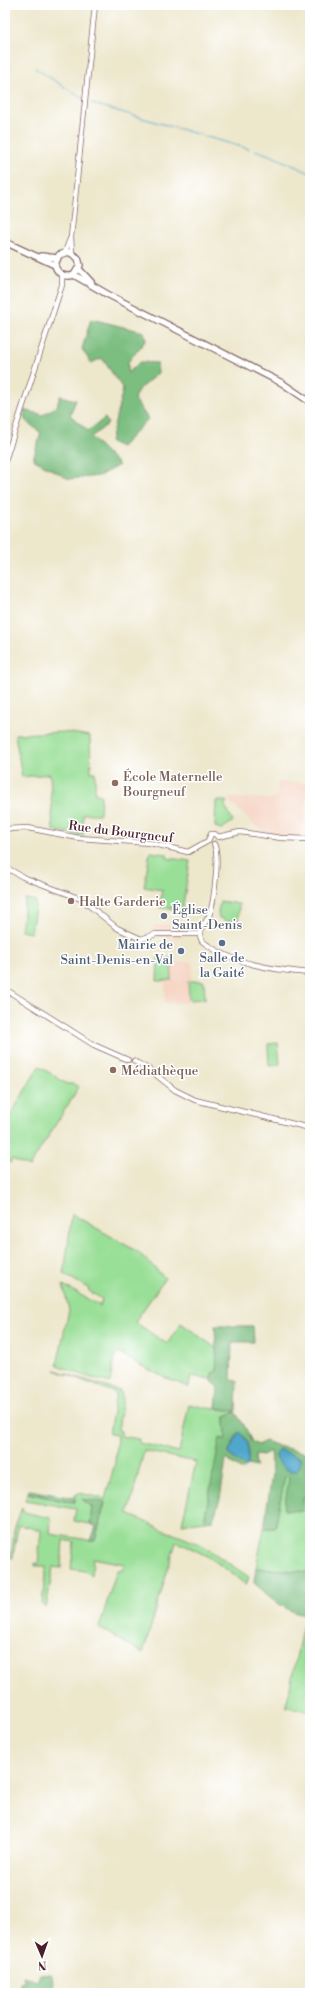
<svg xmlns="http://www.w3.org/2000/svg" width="315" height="1998" viewBox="0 0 315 1998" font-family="'Libre Bodoni',serif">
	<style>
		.built { fill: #f5d3c1 }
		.green { fill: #9adf97; stroke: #727f61 }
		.forest { fill: #7bbe80; stroke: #626e56 }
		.water { fill: #4fa7cc; stroke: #4c637c }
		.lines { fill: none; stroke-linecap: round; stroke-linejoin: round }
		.stream { stroke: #4fa7cc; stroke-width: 1 }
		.tertiary-casing { stroke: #836563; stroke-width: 6 }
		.secondary-casing { stroke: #836563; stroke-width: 8 }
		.tertiary { stroke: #fff; stroke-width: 4.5 }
		.secondary { stroke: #fff; stroke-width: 5.5 }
		.education-dot { fill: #8d6e63; stroke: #fff; stroke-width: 1.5 }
		.worship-dot { fill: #6b7280; stroke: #fff; stroke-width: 1.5 }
		.service-dot { fill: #5c6f8a; stroke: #fff; stroke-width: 1.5 }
		.labels { text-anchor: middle; stroke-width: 3; stroke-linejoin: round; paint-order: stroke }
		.education-label { font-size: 13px; fill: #785e54; stroke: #fff; text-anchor: start }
		.street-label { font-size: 13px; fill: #4a1f2b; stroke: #fff }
		.worship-label { font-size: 13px; fill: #5b616d; stroke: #fff; text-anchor: start }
		.service-label { font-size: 13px; fill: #4e5e75; stroke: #fff; text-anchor: end }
	</style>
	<rect width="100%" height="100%" fill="#fff"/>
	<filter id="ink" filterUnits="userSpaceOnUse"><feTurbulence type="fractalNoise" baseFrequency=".025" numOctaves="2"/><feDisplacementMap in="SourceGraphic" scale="8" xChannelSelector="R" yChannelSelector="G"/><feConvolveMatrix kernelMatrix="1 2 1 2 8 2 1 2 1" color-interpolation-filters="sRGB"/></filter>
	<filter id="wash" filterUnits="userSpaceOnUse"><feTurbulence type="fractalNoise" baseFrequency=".012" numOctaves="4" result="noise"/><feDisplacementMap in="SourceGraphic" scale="16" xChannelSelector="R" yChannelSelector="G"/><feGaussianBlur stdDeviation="0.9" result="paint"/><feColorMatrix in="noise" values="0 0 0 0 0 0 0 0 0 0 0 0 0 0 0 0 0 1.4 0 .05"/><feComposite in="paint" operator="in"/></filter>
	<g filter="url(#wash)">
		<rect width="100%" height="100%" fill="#ede7cc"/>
		<!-- built -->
		<g class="built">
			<path d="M278 782 310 783 301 836 277 835 263 830 255 826 226 798 276 799Z"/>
			<path d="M153 925H182L183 937H153Z"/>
			<path d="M172 962H192V980H187L188 1003H165V980H172Z"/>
		</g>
		<!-- green -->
		<g class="green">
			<path d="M63 732 90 736 91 772H95V794L101 795 100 814H83V836L53 830 50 774 22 777 15 734Z"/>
			<path d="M216 801H226L227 803 224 804 233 821 222 829 215 827Z"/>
			<path d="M150 852 167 854V858L190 861 182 911 159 907 162 890 144 887Z"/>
			<path d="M25 899 36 901 31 933 21 931Z"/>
			<path d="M220 901 239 904 238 922 224 921V919L219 918 218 913Z"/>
			<path d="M158 958H171L172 980 157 981Z"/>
			<path d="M188 981H204L205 999 189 1000Z"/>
			<path d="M278 1043 280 1063 279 1065 269 1066 268 1044Z"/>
			<path d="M39 1066 67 1084H73L79 1087 29 1167 12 1159 10 1163 5 1161V1125Z"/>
			<path d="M72 1214 138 1252 165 1278 135 1322 167 1344 181 1323 217 1349V1371L212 1373V1379L191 1376 189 1387C165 1379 143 1367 121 1354H117L114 1359 110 1383 85 1376 57 1365 69 1310 63 1285 100 1306 102 1299 89 1291 88 1288 64 1274Z"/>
			<path d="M55 1370 120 1391 123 1398 118 1430 121 1431V1436L139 1439V1443L179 1452 189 1404 207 1408 236 1411 225 1416C224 1425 227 1432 225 1440L221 1438 204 1521 182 1524 196 1462 144 1451 128 1514 161 1529 202 1545 249 1577 246 1585C222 1565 206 1553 176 1542L143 1653 99 1628 117 1570 122 1571 124 1564 93 1558 92 1576 85 1571 71 1569 74 1542 63 1540 61 1568 53 1567 46 1608 42 1605 46 1566H35V1563L38 1564 41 1530 18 1525 13 1558H11L14 1530 22 1507 23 1512 51 1518 50 1534 95 1541 105 1503 84 1502 92 1507 90 1524 74 1521 76 1509 25 1500 28 1493 63 1501 75 1502V1495L79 1493 105 1499 115 1463 117 1435 109 1434 116 1393Z"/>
			<path d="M285 1476 289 1477 302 1498 310 1496V1572L256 1568 264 1528H275Z"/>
			<path d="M304 1619H310V1711L286 1707Z"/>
		</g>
		<!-- forest -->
		<g class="forest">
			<path d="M91 319 144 332 146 340 128 362V373L140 362 157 363 158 373 138 390 134 398 148 419 121 447 110 442 123 389 102 358 91 363 82 349Z"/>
			<path d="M60 396 76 400 70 415 88 431 105 418 108 424 91 437 119 465 99 476 69 479 33 459 41 433 25 420 24 410 43 415 57 406Z"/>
			<path d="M215 1326H253L254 1342H232L231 1380 237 1381 236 1411 216 1408 218 1388 212 1381V1373L217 1371Z"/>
			<path d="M235 1412 244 1425 252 1442 258 1445 265 1441 278 1446 310 1454V1496L303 1498V1511L284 1510 289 1477 285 1476 275 1528H264L272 1474 270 1451 263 1455 255 1454 256 1467 248 1465V1442L239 1432 228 1454 246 1467 242 1470 226 1459 220 1499 213 1520 204 1521 220 1438 225 1440C227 1432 224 1425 225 1416Z"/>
			<path d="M29 1490 74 1498 75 1502 63 1501 28 1493Z"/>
			<path d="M82 1499 105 1502 95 1541H91L96 1526 90 1524 92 1507Z"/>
			<path d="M256 1568 310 1572V1616C285 1613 272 1598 254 1583Z"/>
			<path d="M50 1974 52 1975 54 1993H21L20 1982 24 1981 23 1976 37 1980 40 1975Z"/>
		</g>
		<!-- water -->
		<g class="water">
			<path d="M239 1432 248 1442V1465L246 1467 228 1454Z"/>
			<path d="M278 1449 300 1458V1465L297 1471C285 1472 281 1466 276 1457Z"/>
		</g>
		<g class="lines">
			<!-- stream -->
			<g class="stream">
				<path d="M35 68 83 99"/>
				<path d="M90 103 249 149"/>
				<path d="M255 150 272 156 310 173"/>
			</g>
		</g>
	</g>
	<g filter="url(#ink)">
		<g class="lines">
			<defs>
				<g id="tertiary">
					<path d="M65 252 70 239"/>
					<path d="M72 253 71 237 95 5"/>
					<path d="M5 461 62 285V275"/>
					<path d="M5 829 28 828 79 838 150 843 188 852 208 841"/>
					<path d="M218 837 240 832 281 838 310 839"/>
					<path d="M208 841 211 834H215L218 837"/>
					<path d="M214 844C220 855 214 903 209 916 205 925 196 930 202 941 231 964 275 970 310 973"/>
					<path d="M5 867 23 877 81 899 117 928 141 939 156 934H200"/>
					<path d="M5 989 94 1045 128 1060"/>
					<path d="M134 1061 150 1070 175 1090 195 1100 310 1128"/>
				</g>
				<g id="secondary">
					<path d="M5 242 55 265C57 274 65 278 74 275L80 265 78 258 69 252 59 255 55 265"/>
					<path d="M41 256 57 258"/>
					<path d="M79 269 91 282"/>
					<path d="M74 275 107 294 282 383 310 402"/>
				</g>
			</defs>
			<!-- tertiary casing -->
			<use href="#tertiary" class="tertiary-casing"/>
			<!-- secondary casing -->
			<use href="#secondary" class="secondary-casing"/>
			<!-- tertiary -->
			<use href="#tertiary" class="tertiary"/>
			<!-- secondary -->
			<use href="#secondary" class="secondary"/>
		</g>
	</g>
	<!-- markers -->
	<g class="education-dot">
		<circle cx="115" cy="783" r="4"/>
		<circle cx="71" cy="901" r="4"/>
		<circle cx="113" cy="1070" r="4"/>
	</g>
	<circle class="worship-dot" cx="164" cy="916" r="4"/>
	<g class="service-dot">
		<circle cx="222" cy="943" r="4"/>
		<circle cx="181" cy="951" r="4"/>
	</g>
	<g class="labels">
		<!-- education labels -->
		<g class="education-label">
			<text x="123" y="781">École Maternelle<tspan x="123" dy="15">Bourgneuf</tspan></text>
			<text x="79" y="906">Halte Garderie</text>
			<text x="121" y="1075">Médiathèque</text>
		</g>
		<!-- street labels -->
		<g class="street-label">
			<text transform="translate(121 831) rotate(7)" y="5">Rue du Bourgneuf</text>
		</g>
		<!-- worship labels -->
		<g class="worship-label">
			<text x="172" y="914">Église<tspan x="172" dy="15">Saint-Denis</tspan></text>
		</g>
		<!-- service labels -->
		<g class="service-label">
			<text x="173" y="949">Mairie de<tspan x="173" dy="15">Saint-Denis-en-Val</tspan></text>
			<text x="222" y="962" text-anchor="middle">Salle de<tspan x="222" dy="15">la Gaité</tspan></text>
		</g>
	</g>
	<!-- margin -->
	<rect width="315" height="1998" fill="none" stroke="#fff" stroke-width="20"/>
	<!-- north arrow -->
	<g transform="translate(42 1956) rotate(178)" stroke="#ffffff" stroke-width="3" paint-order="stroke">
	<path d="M0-3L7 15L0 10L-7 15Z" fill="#4a1f2b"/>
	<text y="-6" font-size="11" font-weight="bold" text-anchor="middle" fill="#4a1f2b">N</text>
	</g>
</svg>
